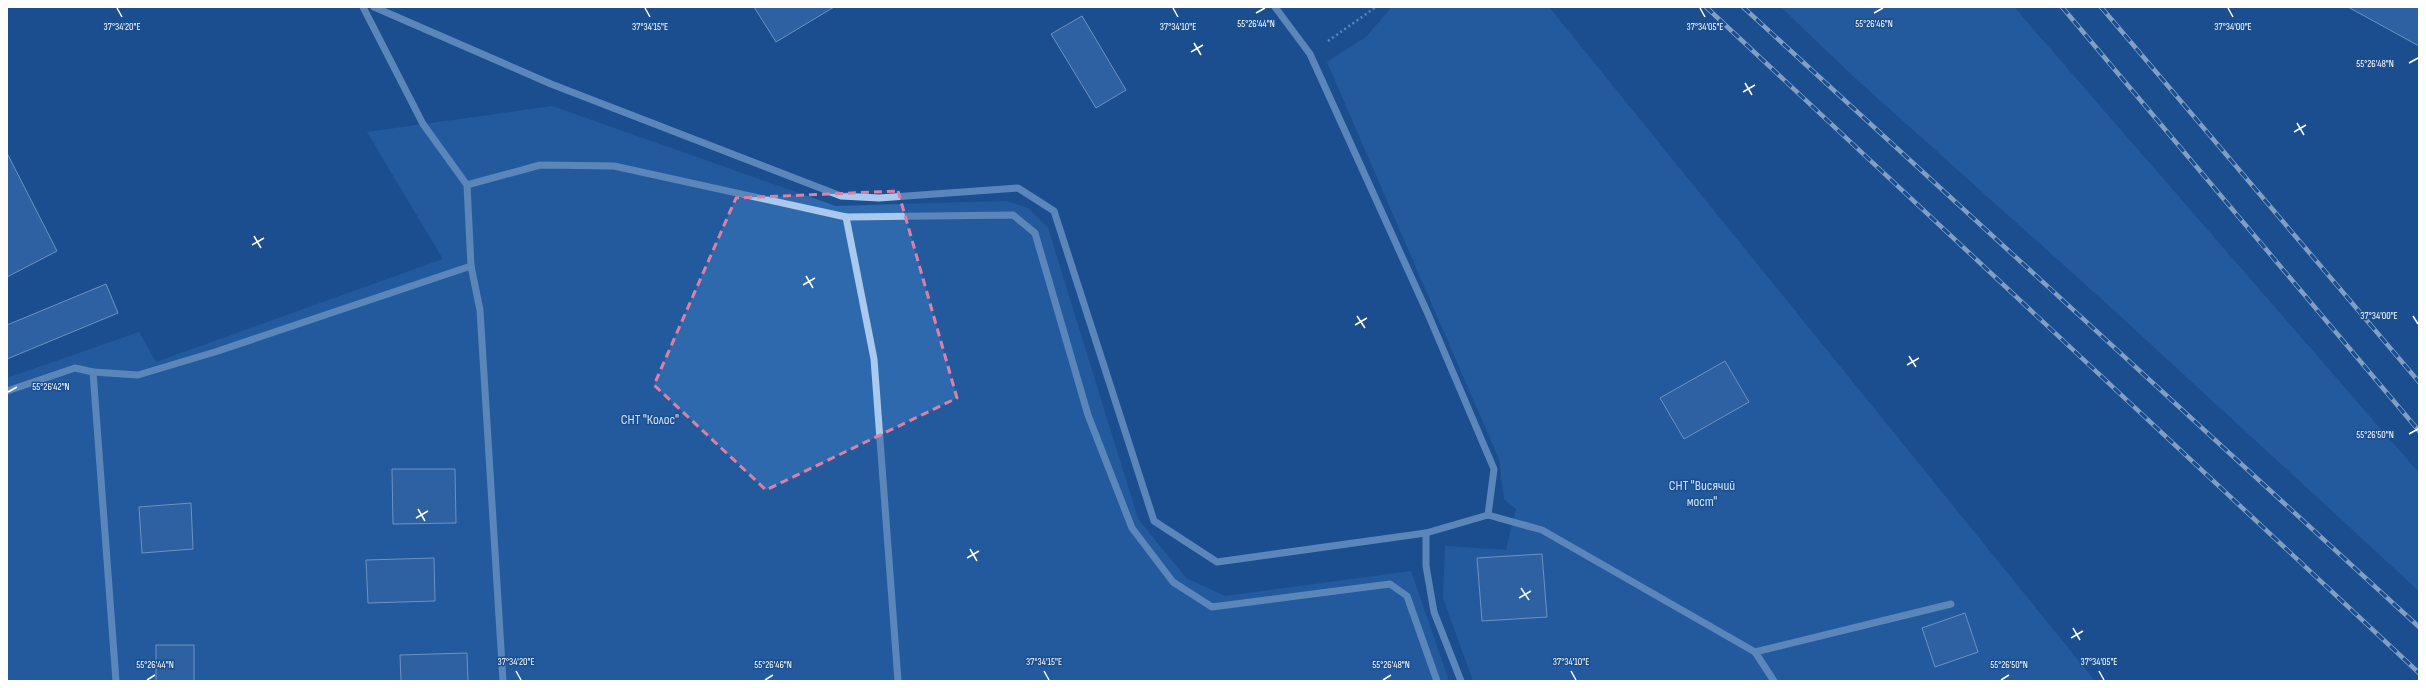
<svg xmlns="http://www.w3.org/2000/svg" width="2426" height="688" viewBox="0 0 2426 688" font-family="'Sofia Sans Condensed',sans-serif">
	<style>
		.green { fill: #2e69ad }
		.building { fill: #4478b7; stroke: #cfe3fa }
		.lines { fill: none; stroke-linecap: round; stroke-linejoin: round }
		.path { stroke: #a9c9ee; stroke-width: 2.5; stroke-dasharray: 2 3; stroke-linecap: butt }
		.minor { stroke: #a9c9ee; stroke-width: 7 }
		.rail-casing { stroke: #fff; stroke-width: 4.5 }
		.rail { stroke: #1b4f8f; stroke-width: 3; stroke-dasharray: 9; stroke-linecap: butt }
		.marked { fill: none; stroke: #dd80a5; stroke-width: 3; stroke-dasharray: 8 5; stroke-linejoin: round }
		.ticks { fill: none; stroke: #fff; stroke-width: 1.5 }
		.labels { text-anchor: middle; stroke-width: 3; stroke-linejoin: round; paint-order: stroke }
		.park-label { font-size: 14px; fill: #cfe3fa; stroke: #1b4f8f }
		.ticks-label { font-size: 10px; text-anchor: middle; fill: #fff; stroke: #1b4f8f; stroke-width: 3; stroke-linejoin: round; paint-order: stroke }
	</style>
	<rect width="100%" height="100%" fill="#1b4f8f"/>
	<!-- green -->
	<g class="green">
		<path d="M1392 7H1549L2095 681H1473L1443 598 1445 546 1506 550 1516 509 1504 499 1499 459 1327 62 1366 37Z"/>
		<path d="M1781 7H2014L2419 473V591L2106 303 1853 76Z"/>
		<path d="M552 106 836 206 1006 201 1028 208 1048 228 1138 519 1186 578 1225 596 1411 571 1449 681H7V378L139 332 156 362 443 259 367 132Z"/>
	</g>
	<!-- building -->
	<g class="building">
		<path d="M754 7H834L776 42Z"/>
		<path d="M2348 7H2419V46Z"/>
		<path d="M1082 16 1126 90 1096 108 1051 34Z"/>
		<path d="M7 153 57 251 7 277Z"/>
		<path d="M106 284 118 313 7 359V325Z"/>
		<path d="M1725 361 1749 402 1684 439 1660 398Z"/>
		<path d="M392 469H455L456 523 393 524Z"/>
		<path d="M191 503 193 549 142 553 139 507Z"/>
		<path d="M1542 554 1547 617 1482 621 1477 558Z"/>
		<path d="M434 558 435 601 368 603 366 560Z"/>
		<path d="M1965 613 1978 652 1935 667 1922 628Z"/>
		<rect x="156" y="645" width="38" height="36"/>
		<path d="M467 653 468 681H401L400 655Z"/>
	</g>
	<g class="lines">
		<!-- path -->
		<path class="path" d="M1328 41 1376 7"/>
		<!-- minor -->
		<g class="minor">
			<path d="M363 7 423 124 467 185 471 266 480 310 503 681"/>
			<path d="M374 7 551 84 841 196 879 198 1018 188 1054 211 1154 521 1217 562 1426 533 1488 515 1542 530 1755 652 1774 681"/>
			<path d="M1275 7 1310 54 1428 314 1494 469 1488 515"/>
			<path d="M467 185 540 165 614 166 846 217 1013 215 1035 233 1088 415 1132 528 1173 582 1212 607 1390 584 1407 596 1437 681"/>
			<path d="M846 217 874 359 898 681"/>
			<path d="M93 372 116 681"/>
			<path d="M7 391 75 368 93 372 138 375 215 352 471 266"/>
			<path d="M1426 533V566L1434 612 1461 681"/>
			<path d="M1755 652 1951 604"/>
		</g>
		<defs>
			<g id="rail">
				<path d="M1706 7 2419 673"/>
				<path d="M1743 7 2419 627"/>
				<path d="M2062 7 2419 431"/>
				<path d="M2101 7 2419 382"/>
			</g>
		</defs>
		<!-- rail casing -->
		<use href="#rail" class="rail-casing"/>
		<!-- rail -->
		<use href="#rail" class="rail"/>
	</g>
	<!-- marked area -->
	<path d="M0 0H2426V688H0ZM898 191 957 398 766 490 654 385 736 198Z" fill="#1b4f8f" fill-opacity=".55" fill-rule="evenodd"/>
	<path class="marked" d="M898 191 957 398 766 490 654 385 736 198Z"/>
	<!-- ticks -->
	<path class="ticks" d="M117 8 122 17M645 8 650 17M1173 8 1178 17M1700 8 1705 17M2228 8 2233 17M1256 13 1265 8M1874 13 1883 8M1194 43 1201 55M1191 52 1203 45M2409 63 2418 58M1745 83 1752 95M1743 92 1755 85M2297 123 2304 135M2294 132 2306 125M254 236 261 248M252 245 264 238M806 276 813 288M803 285 815 278M1357 316 1365 328M2413 316 2418 324M1355 325 1367 318M1909 356 1916 367M1907 365 1919 358M8 392 17 387M2409 434 2418 429M418 509 425 521M416 518 428 511M970 549 977 561M967 558 979 551M1521 588 1529 600M1519 598 1531 591M2073 628 2080 640M2071 638 2083 631M516 671 521 680M1044 671 1049 680M1571 671 1576 680M2099 671 2104 680M147 680 155 675M765 680 773 675M1383 680 1391 675M2001 680 2009 675"/>
	<g class="labels">
		<!-- park labels -->
		<g class="park-label">
			<text x="650" y="424">СНТ "Колос"</text>
			<text x="1702" y="490">СНТ "Висячий<tspan x="1702" dy="16">мост"</tspan></text>
		</g>
	</g>
	<g class="ticks-label">
		<text x="1256" y="27">55°26'44"N</text>
		<text x="1874" y="27">55°26'46"N</text>
		<text x="2233" y="30">37°34'00"E</text>
		<text x="122" y="30">37°34'20"E</text>
		<text x="650" y="30">37°34'15"E</text>
		<text x="1178" y="30">37°34'10"E</text>
		<text x="1705" y="30">37°34'05"E</text>
		<text x="2375" y="67">55°26'48"N</text>
		<text x="2379" y="319">37°34'00"E</text>
		<text x="51" y="390">55°26'42"N</text>
		<text x="2375" y="438">55°26'50"N</text>
		<text x="516" y="665">37°34'20"E</text>
		<text x="1044" y="665">37°34'15"E</text>
		<text x="1571" y="665">37°34'10"E</text>
		<text x="2099" y="665">37°34'05"E</text>
		<text x="155" y="668">55°26'44"N</text>
		<text x="773" y="668">55°26'46"N</text>
		<text x="1391" y="668">55°26'48"N</text>
		<text x="2009" y="668">55°26'50"N</text>
	</g>
	<!-- border -->
	<rect width="2426" height="688" fill="none" stroke="#ffffff" stroke-width="16"/>
</svg>
